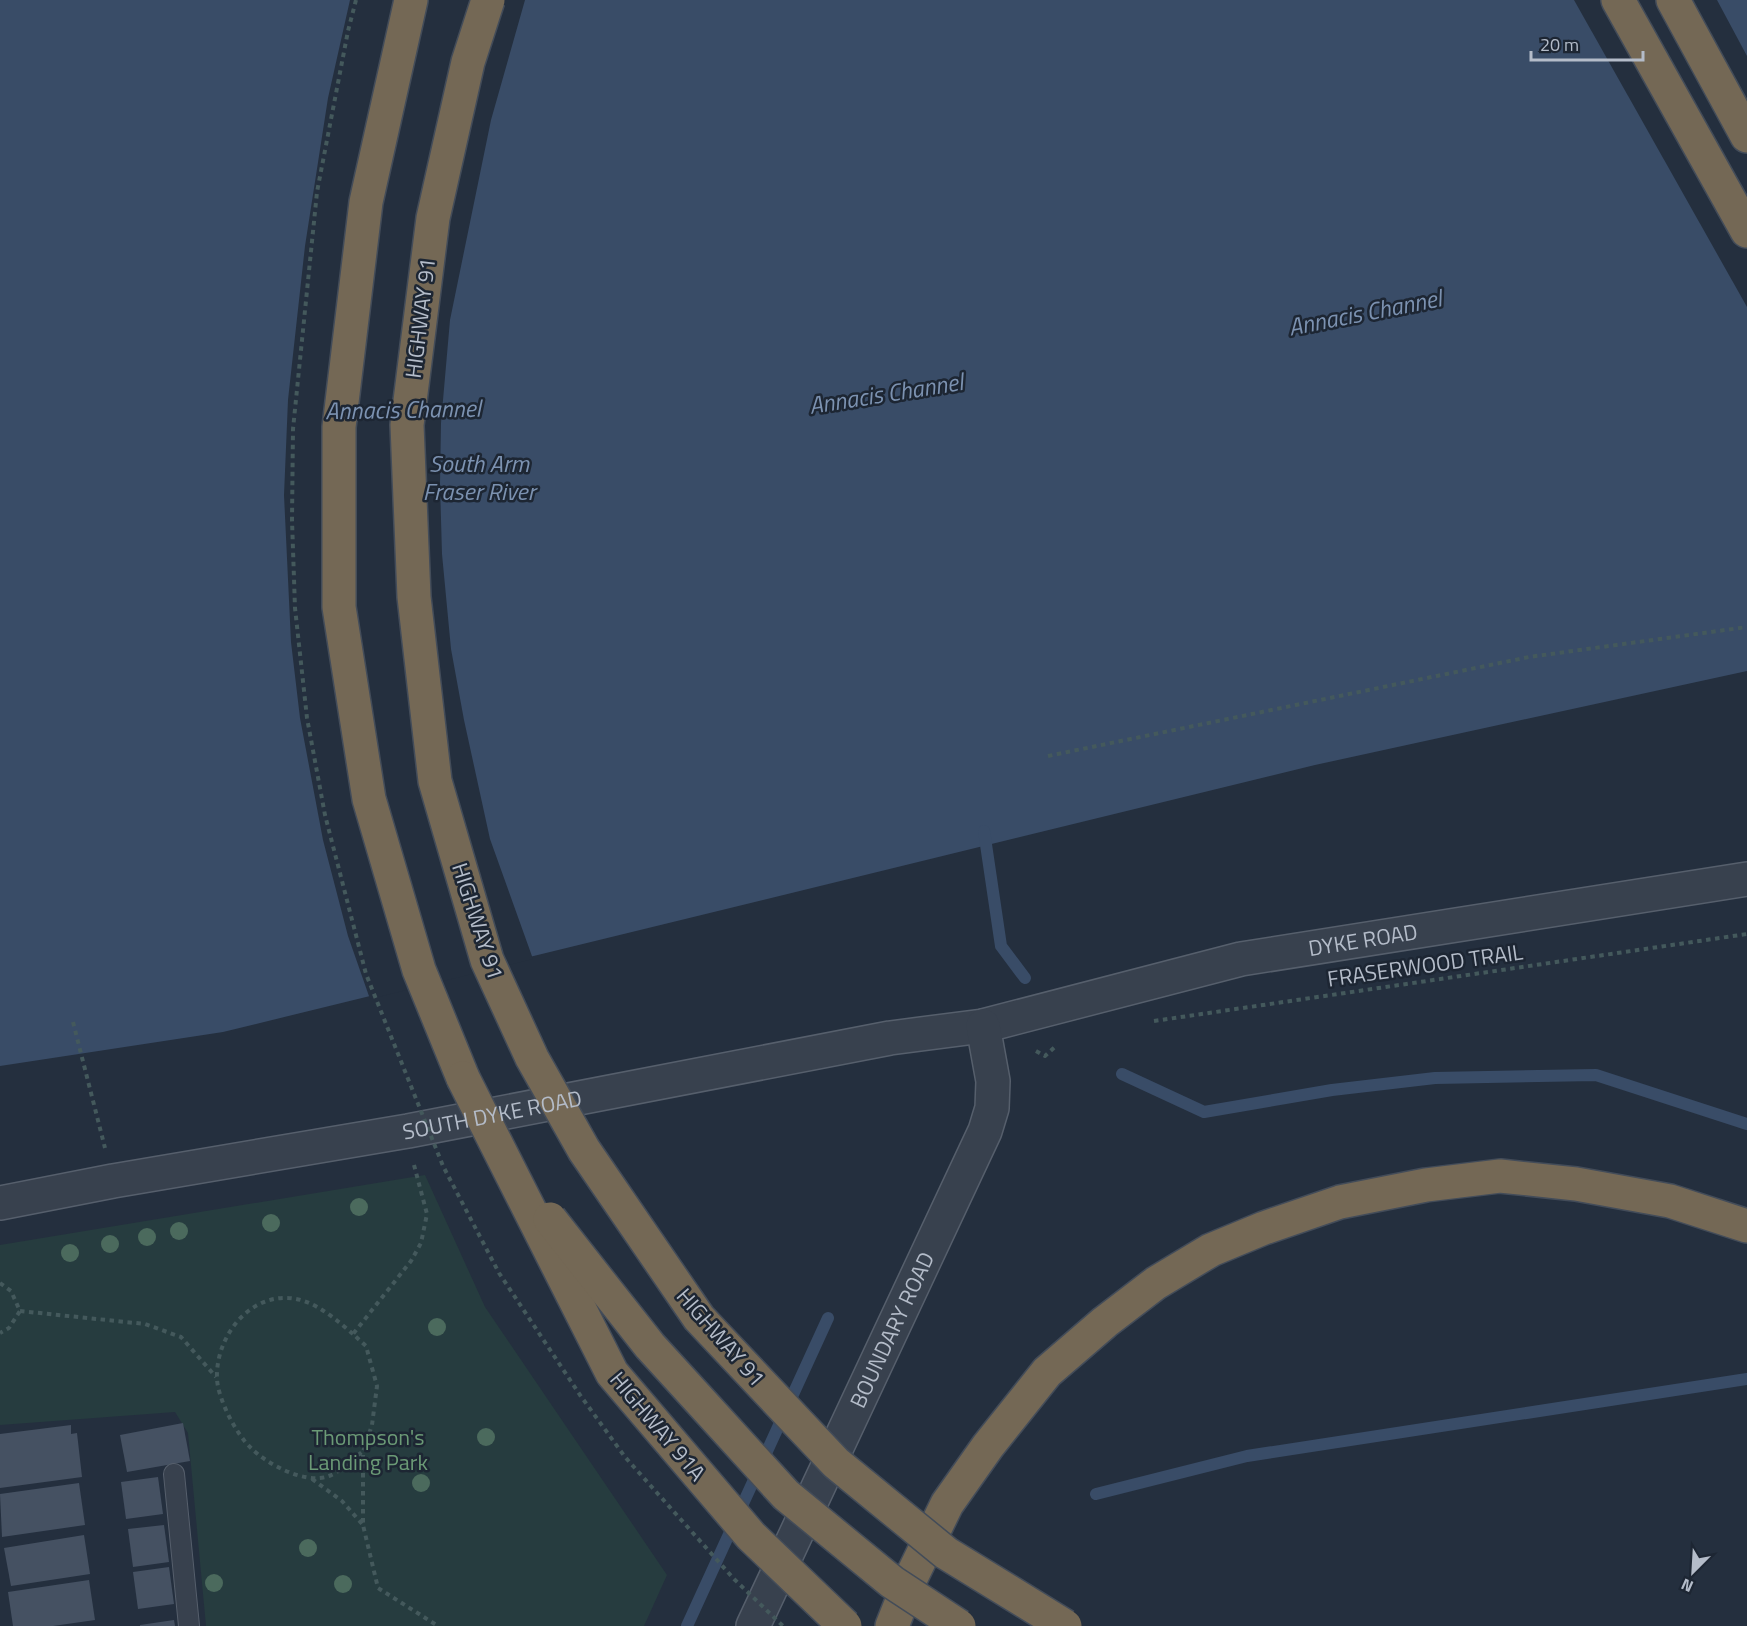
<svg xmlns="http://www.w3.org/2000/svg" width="1747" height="1626" viewBox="0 0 1747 1626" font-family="'Titillium Web',sans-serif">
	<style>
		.green { fill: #263c3f }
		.water { fill: #394c67 }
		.pier { fill: #242f3e }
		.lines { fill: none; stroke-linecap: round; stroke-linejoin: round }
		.stream { stroke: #394c67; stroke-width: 12 }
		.building { fill: #455162 }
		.service-casing { stroke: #565f6c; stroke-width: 22 }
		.minor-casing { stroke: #565f6c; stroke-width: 36 }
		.motorway-casing { stroke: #434c59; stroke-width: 36 }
		.path { stroke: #44595c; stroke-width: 4; stroke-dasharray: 4.5 4.5; stroke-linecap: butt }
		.service { stroke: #38414e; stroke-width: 20 }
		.minor { stroke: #38414e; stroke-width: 33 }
		.motorway { stroke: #746855; stroke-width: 33 }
		.motorway-bridge-casing { stroke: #434c59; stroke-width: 36; stroke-linecap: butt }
		.path-bridge { stroke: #44595c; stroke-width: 4; stroke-dasharray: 4.5 4.5; stroke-linecap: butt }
		.motorway-bridge { stroke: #746855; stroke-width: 33 }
		.tree { fill: #4b6a5d }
		.labels { text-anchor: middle; stroke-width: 5; stroke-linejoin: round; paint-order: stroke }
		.street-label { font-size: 22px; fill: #b4bcc9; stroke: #1d2633 }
		.park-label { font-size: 22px; fill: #6b9a76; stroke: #1d2633 }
		.water-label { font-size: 24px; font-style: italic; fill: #7c92b1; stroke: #1d2633 }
	</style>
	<rect width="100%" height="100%" fill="#242f3e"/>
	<!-- green -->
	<path class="green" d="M425 1175 485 1307 667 1575 644 1626H206L188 1433 175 1412 0 1425V1245Z"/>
	<!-- water -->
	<path class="water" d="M0 0H1747V671L1315 765 223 1032 0 1066Z"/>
	<!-- pier -->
	<g class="pier">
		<path d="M350 0H525L491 120 450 320 441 423 440 484 442 554 451 649 464 720 490 839 533 959 370 999 348 936 323 840 300 718 291 642 284 495 288 400 305 246 328 98Z"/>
		<path d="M1574 0H1717L1747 56V307Z"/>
	</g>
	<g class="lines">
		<!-- stream -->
		<g class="stream">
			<path d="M984 831 1001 946 1025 978"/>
			<path d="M1122 1074 1204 1112 1332 1090 1435 1078 1596 1075 1747 1124"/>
			<path d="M1096 1494 1247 1456 1747 1379"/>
			<path d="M687 1626 828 1318"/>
		</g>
	</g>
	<!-- building -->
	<g class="building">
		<path d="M183 1423 190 1461 127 1472 120 1435Z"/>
		<path d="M71 1425V1434L77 1433 82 1477 0 1488V1434Z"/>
		<path d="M158 1477 163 1514 126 1519 121 1482Z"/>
		<path d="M79 1483 85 1525 2 1537 0 1494Z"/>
		<path d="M164 1525 169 1562 133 1567 128 1529Z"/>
		<path d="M84 1535 90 1574 11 1586 4 1548Z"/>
		<path d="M169 1567 174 1604 138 1609 133 1572Z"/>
		<path d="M89 1580 95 1620 53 1626H13L8 1592Z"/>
		<path d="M174 1620 175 1626H140V1625Z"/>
	</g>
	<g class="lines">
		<defs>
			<path id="service" d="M174 1474 189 1626"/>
			<g id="minor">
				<path id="s1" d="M0 1203 113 1181 408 1131 890 1038 983 1026 1241 959 1747 879"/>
				<path id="s2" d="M753 1626 985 1131 992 1108 993 1081 983 1026"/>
			</g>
			<g id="motorway">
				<path d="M411 0 366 202 339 427V607L369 799 419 970 463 1078"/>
				<path d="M1618 0 1747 231"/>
				<path d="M1673 0 1747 136"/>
				<path d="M892 1626 911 1578 947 1504 988 1446 1047 1372 1105 1322 1156 1283 1211 1250 1264 1228 1340 1202 1426 1185 1500 1176 1576 1184 1670 1201 1747 1226"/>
			</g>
		</defs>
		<!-- service casing -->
		<use href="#service" class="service-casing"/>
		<!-- minor casing -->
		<use href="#minor" class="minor-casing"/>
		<!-- motorway casing -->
		<use href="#motorway" class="motorway-casing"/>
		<!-- path -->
		<g class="path">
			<path d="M1048 756 1529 657 1747 627"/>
			<path d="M1154 1021 1747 934"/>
			<path d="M73 1022 105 1148"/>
			<path d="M1036 1051 1045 1056 1056 1046"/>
			<path d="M414 1165 427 1214 421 1243 411 1261 353 1334 366 1346 377 1386 372 1425 363 1452V1525L378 1588 438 1626"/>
			<path d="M0 1283 11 1291 20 1311 9 1328 0 1333"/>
			<path d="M20 1311 145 1324 181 1337 216 1377"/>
			<path d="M353 1334C339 1322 322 1307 304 1301 256 1285 215 1333 217 1379 218 1399 236 1434 251 1448 267 1464 305 1485 329 1476 340 1472 352 1460 362 1452"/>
			<path d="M312 1479 342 1501 363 1525"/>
		</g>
		<!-- service -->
		<use href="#service" class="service"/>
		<!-- minor -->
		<use href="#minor" class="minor"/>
		<!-- motorway -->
		<use href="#motorway" class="motorway"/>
		<defs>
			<g id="motorway-bridge">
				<path d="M488 0 468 62 433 218 407 425 414 597 435 781 487 960 532 1058 584 1150 699 1318 836 1463 946 1553 1065 1626"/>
				<path d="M463 1078 612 1373 751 1536 845 1626"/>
				<path d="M550 1219 650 1346 786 1495 892 1582 959 1626"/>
			</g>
		</defs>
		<!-- motorway-bridge casing -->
		<use href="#motorway-bridge" class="motorway-bridge-casing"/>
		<!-- path-bridge -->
		<path class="path-bridge" d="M356 0 348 31 317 192 293 429 292 520 295 608 307 718 325 815 366 974 443 1166 499 1273 580 1395 625 1457 734 1579 783 1626"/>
		<!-- motorway-bridge -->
		<use href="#motorway-bridge" class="motorway-bridge"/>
	</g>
	<!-- trees -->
	<g class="tree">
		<circle cx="359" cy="1207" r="9"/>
		<circle cx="271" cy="1223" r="9"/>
		<circle cx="179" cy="1231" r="9"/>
		<circle cx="147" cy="1237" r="9"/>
		<circle cx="110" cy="1244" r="9"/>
		<circle cx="70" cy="1253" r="9"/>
		<circle cx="437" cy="1327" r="9"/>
		<circle cx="486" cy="1437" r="9"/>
		<circle cx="421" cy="1483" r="9"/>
		<circle cx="308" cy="1548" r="9"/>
		<circle cx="214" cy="1583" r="9"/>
		<circle cx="343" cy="1584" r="9"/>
	</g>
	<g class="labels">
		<!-- street labels -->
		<g class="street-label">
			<text transform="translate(420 318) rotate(-83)" y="8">HIGHWAY 91</text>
			<text transform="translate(478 921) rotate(72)" y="8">HIGHWAY 91</text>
			<text dy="8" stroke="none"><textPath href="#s1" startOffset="1389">DYKE ROAD</textPath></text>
			<text transform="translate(1425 965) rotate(-8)" y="8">FRASERWOOD TRAIL</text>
			<text dy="8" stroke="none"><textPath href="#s1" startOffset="500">SOUTH DYKE ROAD</textPath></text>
			<text dy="8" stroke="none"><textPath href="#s2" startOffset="327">BOUNDARY ROAD</textPath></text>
			<text transform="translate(721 1337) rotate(49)" y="8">HIGHWAY 91</text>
			<text transform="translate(658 1426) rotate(50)" y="8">HIGHWAY 91A</text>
		</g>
		<!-- park labels -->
		<g class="park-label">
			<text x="368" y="1445">Thompson's<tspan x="368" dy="25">Landing Park</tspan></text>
		</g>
		<!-- water labels -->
		<g class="water-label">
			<text transform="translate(1365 313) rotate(-11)" y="8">Annacis Channel</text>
			<text transform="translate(886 394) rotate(-9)" y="8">Annacis Channel</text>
			<text transform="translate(403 410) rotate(-1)" y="8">Annacis Channel</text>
			<text x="479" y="472">South Arm<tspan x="479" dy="28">Fraser River</tspan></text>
		</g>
	</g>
	<!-- north arrow -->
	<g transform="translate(1693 1572) rotate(204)" stroke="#1d2633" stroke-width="4.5" paint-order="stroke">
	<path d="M0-4.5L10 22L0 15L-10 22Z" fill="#b4bcc9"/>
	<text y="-9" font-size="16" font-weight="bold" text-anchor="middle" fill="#b4bcc9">N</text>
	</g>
	<!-- scale -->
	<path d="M1531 51v9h112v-9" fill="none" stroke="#b4bcc9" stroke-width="3"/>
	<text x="1540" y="51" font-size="18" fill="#b4bcc9" stroke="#1d2633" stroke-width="4.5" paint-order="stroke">20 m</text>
</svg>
